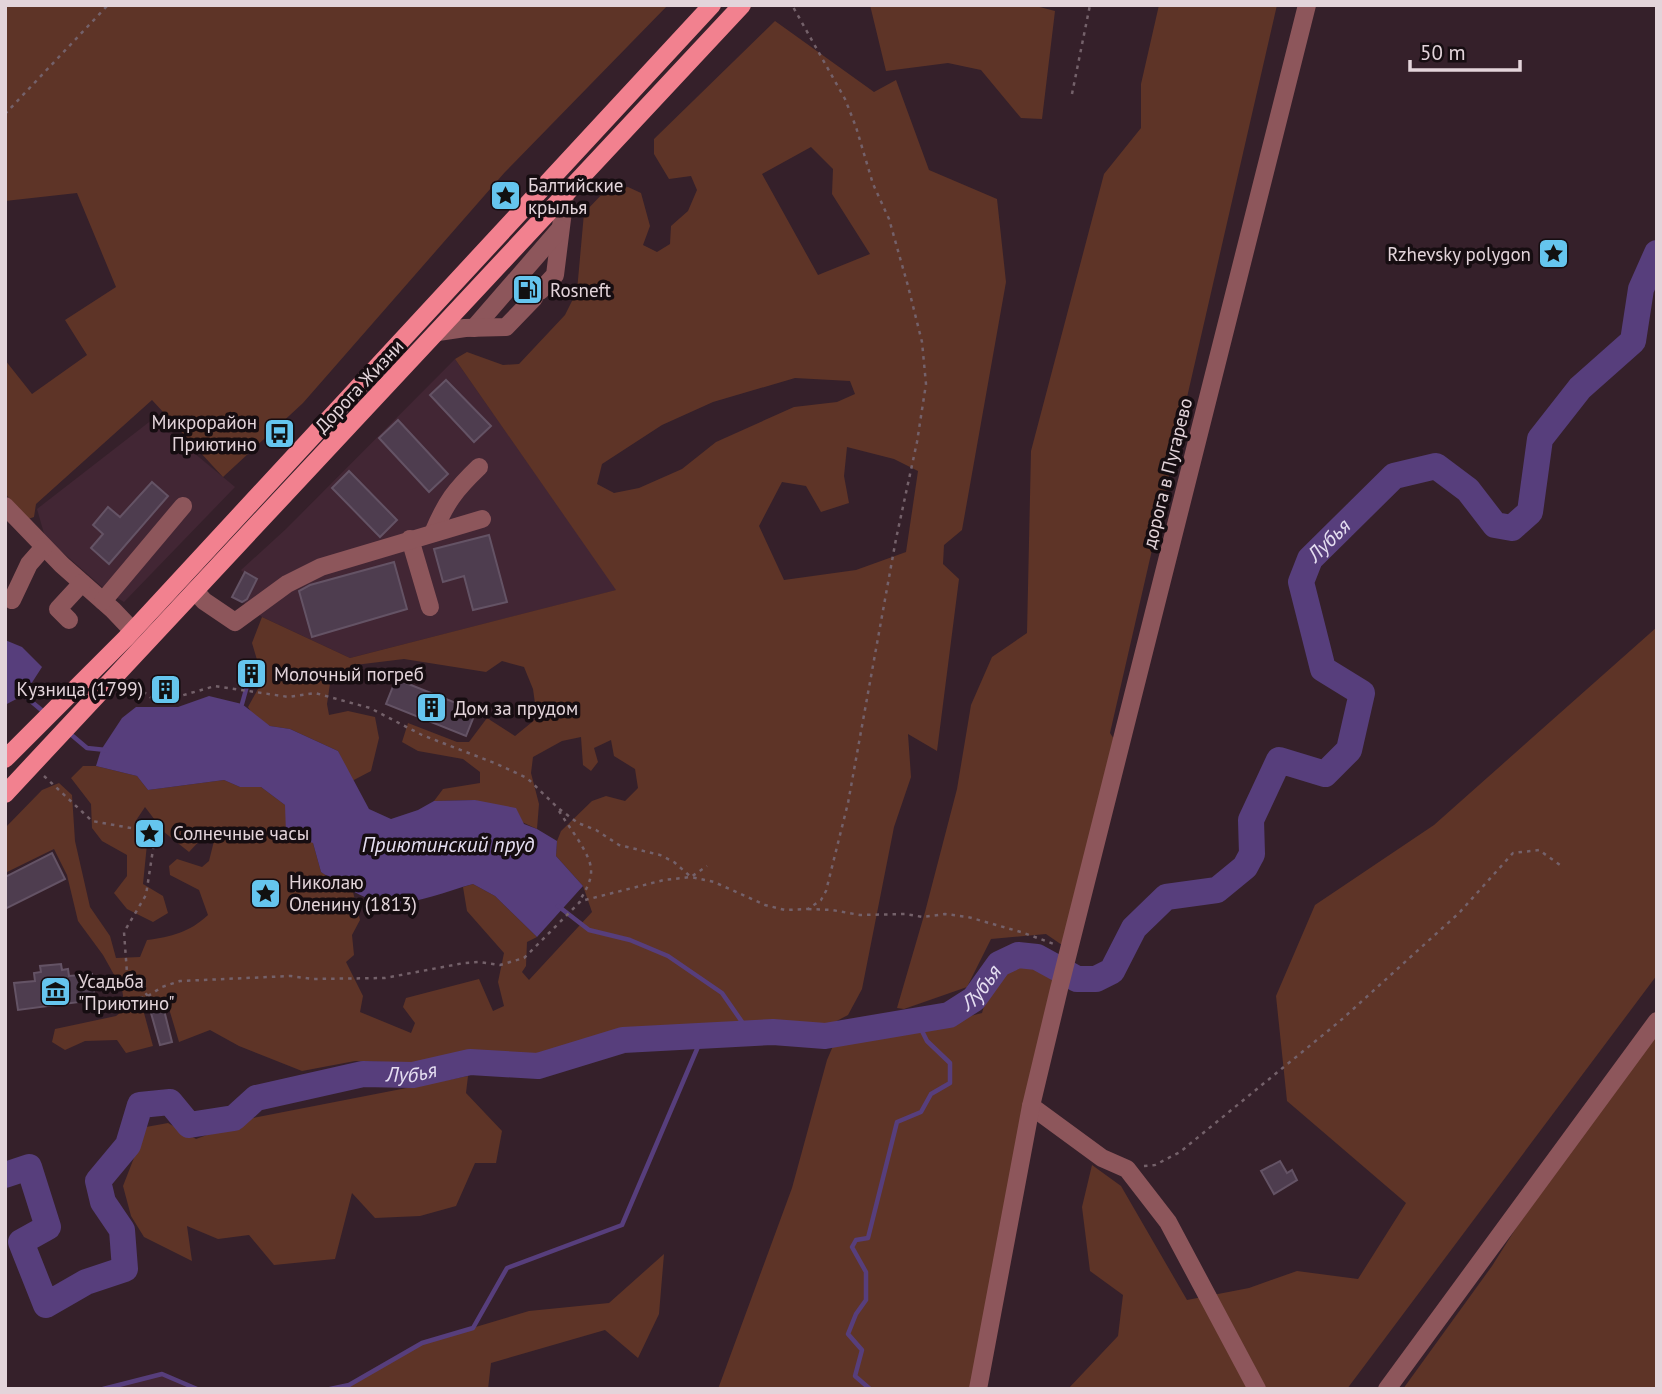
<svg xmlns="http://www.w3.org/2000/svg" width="1662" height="1394" viewBox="0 0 1662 1394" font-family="'PT Sans',sans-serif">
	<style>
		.built { fill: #422634 }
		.green { fill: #5e3427; fill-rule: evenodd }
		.water { fill: #573e7c }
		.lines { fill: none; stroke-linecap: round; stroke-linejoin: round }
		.stream { stroke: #573e7c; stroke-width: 4.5 }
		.river { stroke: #573e7c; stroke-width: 26 }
		.building { fill: #4e3d4f; stroke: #645365; stroke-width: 2 }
		.path { stroke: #74616a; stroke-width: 2.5; stroke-dasharray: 3.5 5; stroke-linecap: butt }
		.minor { stroke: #8d565b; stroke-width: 18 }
		.major { stroke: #f2818f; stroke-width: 18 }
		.labels { text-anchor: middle; stroke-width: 7; stroke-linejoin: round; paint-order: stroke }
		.poi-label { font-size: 19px; fill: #e3d4da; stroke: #160d11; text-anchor: start }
		.street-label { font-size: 19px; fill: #e3d4da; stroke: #160d11 }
		.water-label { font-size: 21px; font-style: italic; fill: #e5def1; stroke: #160d11 }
	</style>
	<rect width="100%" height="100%" fill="#35202a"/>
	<!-- built -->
	<g class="built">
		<path d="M455 359 617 590 350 658 262 617 245 604 232 597 244 573 241 570 287 528Z"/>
		<path d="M153 419 235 487 124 602 109 593 45 537 37 509Z"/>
		<path d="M162 1374 197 1389H103Z"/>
	</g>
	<!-- green -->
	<g class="green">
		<path d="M5 5H668L505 172 303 403 223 477 152 400 36 504 34 517 25 520 5 493V360L32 394 87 355 65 320 116 287 77 193 5 201Z"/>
		<path d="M870 5H1032L1055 11 1042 119 1021 118 981 70 948 63 886 71Z"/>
		<path d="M1159 5H1277L1110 733 1114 739 1062 945 1046 934 991 939 967 987 904 1009 897 1008 925 912 957 789 971 705 992 657 1027 633 1031 451 1104 174 1141 128V84Z"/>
		<path d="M775 21 874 92 896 80 929 170 997 199 1006 282 962 530 944 545 943 564 959 579 937 751 908 734 911 777 894 827 862 989 848 1015 829 1025H703L624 1031 541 1054 471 1053 416 1063 355 1061 302 1071 239 1046 210 1030 179 1042 167 1002 144 1013 153 1046 126 1053 117 1040 85 1041 65 1050 52 1042 55 1029 116 1016 125 1009 122 989 103 955 78 921 67 875 54 849 5 873V828L42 790 59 783 72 795 75 841 90 907 110 936 116 958 140 957 147 940C171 937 190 932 208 915L199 890 170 875 169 866 177 859 202 867 209 861 214 841 204 836 189 852 164 832 145 807 135 822 147 844 143 884 163 896 168 913 153 922 127 909 114 893 127 876V855L102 841 92 828 91 804 71 778 83 766H96L137 776 148 790 224 780 240 787H261L285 805 313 843 321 872 353 892 360 920 352 935 354 955 346 962 363 996 360 1012 411 1033 415 1023 403 1007 406 998 479 979 493 1011 504 1006 498 982 504 953 467 911 463 887 473 884 495 896 537 937 527 942 526 966 522 972 529 980 592 912 583 886 556 856 557 841 561 831 592 801 606 796 625 801 638 788 635 769 614 756 611 740 594 748 598 762 591 771 583 765 581 737 562 741 533 757 531 773 539 804 537 829 475 800 434 801 443 789 480 783V772L463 759 418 751 402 742 408 723 457 742H469L487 718 515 736 537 718 533 689 524 667 502 661 486 672 404 659 355 665 331 677 327 704 329 715 348 711 375 717 379 738 371 771 352 781 338 751 290 729 270 726 252 714 248 707 263 680 252 643 262 617 350 658 616 590 455 359 467 352 503 365 519 364 565 315 577 291 584 213 606 190 628 187 641 193 650 226 643 245 657 252 670 244 671 226 688 211 697 190 691 176 669 179 654 154V139ZM811 147 833 169 832 194 870 254 818 275 762 174ZM795 378 850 381 855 394 837 402 794 407 716 442 682 469 639 488 614 493 597 484 602 464 662 425 713 402ZM847 447 894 459 918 471 906 552 856 570 784 580 759 526 782 482 806 486 821 512 849 503 844 476Z"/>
		<path d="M1657 627V975L1347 1389H1068L1118 1336 1123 1295 1090 1271 1082 1207 1092 1165 1121 1186 1187 1300 1249 1288 1297 1271 1358 1279 1406 1203 1287 1101 1276 996 1315 905 1434 825Z"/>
		<path d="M1030 962 1053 980 971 1389H718L792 1188 827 1060 836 1039C886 1034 934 1026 982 1013L990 985 997 980 1006 965Z"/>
		<path d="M1657 1022V1389H1403L1492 1266 1566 1149Z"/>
		<path d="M468 1076 466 1093 502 1131 496 1163H475L456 1206 420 1216 375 1218 352 1193 335 1259 274 1265 249 1235 218 1239 187 1226 192 1261 144 1237 131 1216 123 1186 146 1127 168 1123 196 1139 253 1118Z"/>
		<path d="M664 1254 659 1314 638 1358 605 1330 491 1363 488 1389H330L349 1385 422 1343 529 1311 609 1303Z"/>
	</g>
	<!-- water -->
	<g class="water">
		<path d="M5 640 22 647 42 667 24 695 5 705Z"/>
		<path d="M209 696 242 704 270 726 290 729 338 751 369 809 391 819 418 810 434 801 475 800 516 808 524 824 537 829 557 841 556 856 583 886 537 937 495 896 473 884C447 891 419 903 392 904 372 905 338 883 321 872L313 843 286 834 285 805 261 787H240L224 780 148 790 137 776 96 766 101 750 122 718 136 707H178Z"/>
	</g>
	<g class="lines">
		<!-- stream -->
		<g class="stream">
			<path d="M20 692 45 713"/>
			<path d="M242 704 247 686"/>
			<path d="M68 732 87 748 106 750"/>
			<path d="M558 906 589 930 630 940 668 956 722 993 749 1032"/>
			<path d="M103 1389 162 1374 197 1389"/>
			<path d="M330 1389 349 1385 422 1343 473 1328 507 1268 622 1225 703 1035"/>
			<path d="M870 1389 855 1376 862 1350 848 1334 856 1314 866 1300V1272L852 1247 856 1240 868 1238 897 1122 921 1112 931 1094 950 1083V1063L927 1041 916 1019"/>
		</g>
		<!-- river -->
		<path class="river" id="s1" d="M5 1175 29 1167 48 1227 21 1242 46 1305 86 1282 125 1269 122 1230 103 1202 98 1181 128 1145 140 1105 170 1102 189 1125 234 1118 256 1098 363 1074 413 1075 470 1062 538 1066 623 1040 773 1032 825 1036 949 1015 974 999 999 964 1018 955 1037 957 1077 979H1096L1112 971 1134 928 1166 897 1217 890 1245 867 1252 854 1251 820 1279 760 1325 774 1349 750 1362 693 1323 669 1301 582 1310 559 1394 476 1436 466 1468 490 1495 525 1512 528 1530 512 1540 439 1580 388 1633 341 1641 289 1657 253"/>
	</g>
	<!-- building -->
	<g class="building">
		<path d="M446 380 491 426 474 442 430 395Z"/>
		<path d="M398 420 448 474 429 492 379 438Z"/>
		<path d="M349 471 397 520 380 537 332 488Z"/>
		<path d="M152 482 168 496 109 564 91 548 103 534 93 525 108 507 120 517Z"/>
		<path d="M489 535 507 602 473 610 464 576 443 582 434 549Z"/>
		<path d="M394 562 407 609 312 637 299 591 310 585Z"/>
		<path d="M245 572 257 579 247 599 242 602 232 597Z"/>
		<path d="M248 661 258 664 261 670 260 677 253 687 241 685V668Z"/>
		<path d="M396 679 476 711 466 736 386 704Z"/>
		<path d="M52 853 65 879 5 909V877Z"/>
		<path d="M61 964 62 970 68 969 69 976 92 974 95 1000 18 1010 14 983 35 981 34 973 41 972 40 966Z"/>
		<path d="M164 1010 172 1042 160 1045 151 1013Z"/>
		<path d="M1280 1161 1287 1173 1292 1170 1297 1180 1274 1194 1261 1171Z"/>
	</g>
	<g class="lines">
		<!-- path -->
		<g class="path">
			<path d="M1072 94 1090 5"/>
			<path d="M5 114 108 5"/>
			<path d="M130 681 150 697 170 699 215 686 289 697 315 693 370 708 422 735 497 764 527 778 558 808 578 823 596 830 619 845 660 855 674 862 691 877 714 882 765 905 785 910 808 909 821 900 826 891 848 803 896 539 917 442 926 384 922 342 908 286 889 219 873 184 856 127 845 99 792 5"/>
			<path d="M44 776 92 821 136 829 154 843 146 895 124 932 127 973 148 996"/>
			<path d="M559 811C568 826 591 854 591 870 592 881 584 893 579 902"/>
			<path d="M808 909 832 910 860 915 905 914 923 917 945 914 968 917 1021 932 1054 944"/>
			<path d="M115 1004 148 996 162 987 180 981 291 976 312 979 385 978 464 963 479 962 500 965 524 958 581 901 664 880 691 877 707 866"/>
			<path d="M1144 1166 1155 1165 1180 1152 1340 1021 1459 913 1513 853 1539 850 1560 865"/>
		</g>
		<!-- minor -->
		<g class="minor">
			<path d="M540 291 555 275 565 195"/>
			<path d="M474 328 560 229"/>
			<path d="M438 332 465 328 506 327 534 298"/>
			<path d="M5 506 62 565 113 610 132 630"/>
			<path d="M433 533C446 502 455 490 479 467"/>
			<path d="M410 539 430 607"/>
			<path d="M196 592 204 601 235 622 287 584 321 567 482 519"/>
			<path d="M12 600 29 564 44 547"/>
			<path d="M103 601 183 506"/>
			<path d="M69 620 58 609 82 583"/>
			<path d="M1031 1106 1102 1158 1127 1169 1168 1222 1257 1389"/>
			<path d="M978 1389 1031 1106 1059 989 1307 5"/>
			<path d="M1387 1389 1657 1021"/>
		</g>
		<!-- major -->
		<g class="major">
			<path d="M5 759 126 638 712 5"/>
			<path d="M5 794 742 5"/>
		</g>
	</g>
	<!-- icons -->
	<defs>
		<symbol id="sight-square" viewBox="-11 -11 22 22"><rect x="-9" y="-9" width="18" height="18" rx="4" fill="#65c5ee" stroke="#160d11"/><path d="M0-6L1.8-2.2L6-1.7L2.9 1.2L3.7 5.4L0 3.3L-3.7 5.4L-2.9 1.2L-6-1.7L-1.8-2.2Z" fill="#111"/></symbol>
		<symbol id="fuel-square" viewBox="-11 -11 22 22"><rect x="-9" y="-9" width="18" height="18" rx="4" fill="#65c5ee" stroke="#160d11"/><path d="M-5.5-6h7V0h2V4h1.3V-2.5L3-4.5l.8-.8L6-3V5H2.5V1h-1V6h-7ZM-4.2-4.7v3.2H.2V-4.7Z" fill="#111"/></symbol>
		<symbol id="bus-square" viewBox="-11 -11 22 22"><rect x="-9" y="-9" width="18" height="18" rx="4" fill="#65c5ee" stroke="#160d11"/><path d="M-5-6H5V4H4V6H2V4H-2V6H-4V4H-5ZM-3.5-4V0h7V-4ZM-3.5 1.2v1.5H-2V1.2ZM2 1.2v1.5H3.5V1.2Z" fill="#111"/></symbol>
		<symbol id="building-square" viewBox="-11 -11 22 22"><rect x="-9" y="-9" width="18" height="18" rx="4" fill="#65c5ee" stroke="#160d11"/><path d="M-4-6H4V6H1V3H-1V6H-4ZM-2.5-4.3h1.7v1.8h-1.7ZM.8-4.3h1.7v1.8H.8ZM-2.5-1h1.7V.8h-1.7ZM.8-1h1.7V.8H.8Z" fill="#111"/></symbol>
		<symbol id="museum-square" viewBox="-11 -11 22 22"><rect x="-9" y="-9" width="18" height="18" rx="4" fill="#65c5ee" stroke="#160d11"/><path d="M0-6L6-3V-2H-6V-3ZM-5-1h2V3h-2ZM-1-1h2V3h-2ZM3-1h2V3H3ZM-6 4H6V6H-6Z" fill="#111"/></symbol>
	</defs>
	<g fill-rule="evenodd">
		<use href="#sight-square" x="488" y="178" width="35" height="35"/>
		<use href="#sight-square" x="1536" y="236" width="35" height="35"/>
		<use href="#fuel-square" x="510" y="272" width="35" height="35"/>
		<use href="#bus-square" x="262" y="416" width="35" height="35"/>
		<use href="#building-square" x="234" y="656" width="35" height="35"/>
		<use href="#building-square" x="148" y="672" width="35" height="35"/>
		<use href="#building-square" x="414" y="690" width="35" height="35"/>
		<use href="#sight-square" x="132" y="816" width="35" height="35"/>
		<use href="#sight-square" x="248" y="876" width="35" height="35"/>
		<use href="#museum-square" x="38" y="974" width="35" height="35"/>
	</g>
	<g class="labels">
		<!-- poi labels -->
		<g class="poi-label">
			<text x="528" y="192">Балтийские<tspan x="528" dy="22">крылья</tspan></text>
			<text x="1531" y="261" text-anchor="end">Rzhevsky polygon</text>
			<text x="550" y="297">Rosneft</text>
			<text x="257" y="429" text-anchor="end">Микрорайон<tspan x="257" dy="22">Приютино</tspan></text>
			<text x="274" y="681">Молочный погреб</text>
			<text x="143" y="696" text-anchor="end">Кузница (1799)</text>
			<text x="454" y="715">Дом за прудом</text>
			<text x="173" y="840">Солнечные часы</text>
			<text x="289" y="889">Николаю<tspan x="289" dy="22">Оленину (1813)</tspan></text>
			<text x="78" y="988">Усадьба<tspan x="78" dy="22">"Приютино"</tspan></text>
		</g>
		<!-- street labels -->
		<g class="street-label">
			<text transform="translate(359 386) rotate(-47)" y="7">Дорога Жизни</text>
			<text transform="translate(1167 473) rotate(-76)" y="7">дорога в Пугарево</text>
		</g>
		<!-- water labels -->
		<g class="water-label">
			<text dy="7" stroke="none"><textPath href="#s1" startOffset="2114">Лубья</textPath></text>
			<text x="448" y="852">Приютинский пруд</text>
			<text dy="7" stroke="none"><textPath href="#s1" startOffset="1339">Лубья</textPath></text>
			<text dy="7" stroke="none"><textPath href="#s1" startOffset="751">Лубья</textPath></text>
		</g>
	</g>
	<!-- border -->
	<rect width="1662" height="1394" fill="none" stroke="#e3d4da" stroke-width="14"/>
	<!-- scale -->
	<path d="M1410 60v10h110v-10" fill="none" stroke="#e3d4da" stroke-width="3.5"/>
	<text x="1420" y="60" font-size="21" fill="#e3d4da" stroke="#160d11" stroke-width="5" paint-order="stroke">50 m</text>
</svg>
